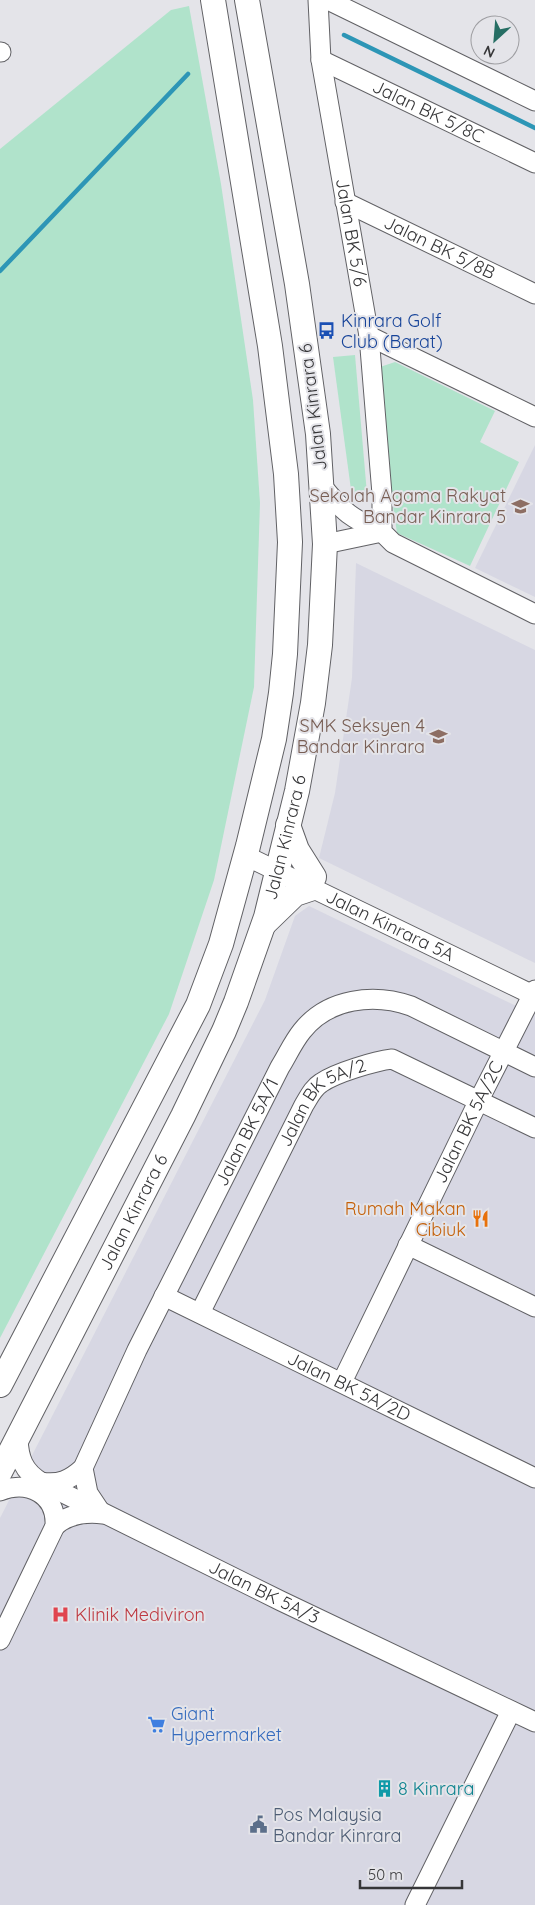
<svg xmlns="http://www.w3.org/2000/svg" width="535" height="1905" viewBox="0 0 535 1905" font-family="Quicksand,sans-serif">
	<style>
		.built { fill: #d7d7e3 }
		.green { fill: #b0e3cb }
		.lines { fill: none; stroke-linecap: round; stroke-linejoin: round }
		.stream { stroke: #2d96b6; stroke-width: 4.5 }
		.minor-casing { stroke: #616165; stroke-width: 21 }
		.major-casing { stroke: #616165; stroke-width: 26 }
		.minor { stroke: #fff; stroke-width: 19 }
		.major { stroke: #fff; stroke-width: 24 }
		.labels { text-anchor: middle; stroke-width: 4; stroke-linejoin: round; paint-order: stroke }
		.street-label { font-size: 18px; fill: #363638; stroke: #e4e4e9 }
		.transit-label { font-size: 18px; fill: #164399; stroke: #e4e4e9; text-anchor: start }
		.education-label { font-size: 18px; fill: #785e54; stroke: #e4e4e9; text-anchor: end }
		.food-label { font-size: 18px; fill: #c56008; stroke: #e4e4e9; text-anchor: end }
		.health-label { font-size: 18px; fill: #be3a42; stroke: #e4e4e9; text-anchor: start }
		.shop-label { font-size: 18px; fill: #366cbe; stroke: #e4e4e9; text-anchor: start }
		.culture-label { font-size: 18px; fill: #0d838f; stroke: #e4e4e9; text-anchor: start }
		.service-label { font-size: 18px; fill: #4e5e75; stroke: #e4e4e9; text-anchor: start }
	</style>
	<rect width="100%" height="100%" fill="#e4e4e9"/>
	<!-- built -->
	<g class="built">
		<path d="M535 445V597L475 568Z"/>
		<path d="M356 563 535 650V963L319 858 335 793 352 678Z"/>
		<path d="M309 906 535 1015V1905H0V1518L265 1000 295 916Z"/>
	</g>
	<!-- green -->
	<g class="green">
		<path d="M189 6 221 184 253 400 260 503 254 687 214 880 169 1014 0 1338V149L171 10Z"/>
		<path d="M355 355 367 494 352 497 333 357Z"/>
		<path d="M395 362 495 411 480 442 519 462 470 566 397 533 392 499 380 367Z"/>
	</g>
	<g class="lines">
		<!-- stream -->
		<g class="stream">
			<path d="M344 35 535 128"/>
			<path d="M0 271 188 74"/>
		</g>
		<defs>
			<g id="minor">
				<path id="s1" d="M318 0 321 60 369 336 382 494V532L393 543 535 614"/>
				<path d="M328 0 535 101"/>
				<path d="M0 52H1"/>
				<path id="s2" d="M321 60 535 163"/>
				<path id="s3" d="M345 202 535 294"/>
				<path d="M369 336 535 417"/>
				<path d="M322 486C344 513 351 518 382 532"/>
				<path d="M325 544 382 532"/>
				<path id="s4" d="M246 856 535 996"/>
				<path d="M408 1245 535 1307"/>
				<path id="s5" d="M164 1296 535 1478"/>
				<path id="s6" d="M200 1313 304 1105C309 1097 313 1088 321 1083 335 1073 375 1061 392 1059L535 1128"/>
				<path id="s7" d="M342 1382 479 1100 535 990"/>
				<path id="s8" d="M18 1439C19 1458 23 1471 41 1482L281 1601 535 1722"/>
				<path d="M83 1468 88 1493 100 1511"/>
				<path id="s9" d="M41 1482C59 1485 70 1480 83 1468L137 1350 280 1067C287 1056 293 1042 302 1031 328 998 374 993 411 1006L535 1067"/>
				<path d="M0 1491C28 1480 57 1494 55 1526L0 1640"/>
				<path d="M55 1526C68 1514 85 1512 103 1514"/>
				<path d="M415 1905 511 1711"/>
			</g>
			<g id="major">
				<path d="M288 825 297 850 314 877"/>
				<path d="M265 923 295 894 313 888"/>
				<path d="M0 1385 198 1005 221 944 248 846 274 739 281 693 285 654 290 542 286 474 270 346 213 0"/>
				<path id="s10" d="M0 1472 183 1116 224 1031 236 1002 266 917 297 791 313 703 320 645 325 544 318 434 297 284 247 0"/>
			</g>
		</defs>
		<!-- minor casing -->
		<use href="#minor" class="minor-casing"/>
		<!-- major casing -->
		<use href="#major" class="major-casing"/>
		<!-- minor -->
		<use href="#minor" class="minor"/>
		<!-- major -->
		<use href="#major" class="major"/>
	</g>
	<!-- icons -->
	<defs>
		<symbol id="bus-bare" viewBox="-9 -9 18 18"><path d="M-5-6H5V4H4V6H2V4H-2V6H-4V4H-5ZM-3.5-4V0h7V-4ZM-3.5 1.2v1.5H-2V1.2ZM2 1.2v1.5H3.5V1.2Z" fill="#1a4fb4" stroke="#e4e4e9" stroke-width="2.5" paint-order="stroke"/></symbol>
		<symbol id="school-bare" viewBox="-9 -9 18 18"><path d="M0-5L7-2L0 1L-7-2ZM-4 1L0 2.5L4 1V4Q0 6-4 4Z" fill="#8d6e63" stroke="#e4e4e9" stroke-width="2.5" paint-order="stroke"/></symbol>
		<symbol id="restaurant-bare" viewBox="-9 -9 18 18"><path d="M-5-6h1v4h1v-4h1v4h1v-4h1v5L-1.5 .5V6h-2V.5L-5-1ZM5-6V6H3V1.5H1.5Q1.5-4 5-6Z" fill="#e8710a" stroke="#e4e4e9" stroke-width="2.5" paint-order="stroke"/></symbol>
		<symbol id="hospital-bare" viewBox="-9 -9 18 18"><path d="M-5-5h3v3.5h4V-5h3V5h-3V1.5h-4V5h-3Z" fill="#e0444e" stroke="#e4e4e9" stroke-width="2.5" paint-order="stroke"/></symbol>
		<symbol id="supermarket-bare" viewBox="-9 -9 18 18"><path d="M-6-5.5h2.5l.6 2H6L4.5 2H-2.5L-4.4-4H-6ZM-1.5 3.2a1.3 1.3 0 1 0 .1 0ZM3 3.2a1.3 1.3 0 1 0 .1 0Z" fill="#3f7fe0" stroke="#e4e4e9" stroke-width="2.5" paint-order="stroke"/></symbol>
		<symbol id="building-bare" viewBox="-9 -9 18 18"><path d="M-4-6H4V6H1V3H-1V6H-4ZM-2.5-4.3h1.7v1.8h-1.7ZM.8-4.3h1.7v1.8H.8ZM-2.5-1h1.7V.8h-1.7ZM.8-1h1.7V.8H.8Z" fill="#0f9aa8" stroke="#e4e4e9" stroke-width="2.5" paint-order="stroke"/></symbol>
		<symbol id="civic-bare" viewBox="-9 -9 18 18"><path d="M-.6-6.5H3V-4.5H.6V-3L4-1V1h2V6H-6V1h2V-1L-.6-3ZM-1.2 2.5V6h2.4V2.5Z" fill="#5c6f8a" stroke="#e4e4e9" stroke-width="2.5" paint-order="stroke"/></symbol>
	</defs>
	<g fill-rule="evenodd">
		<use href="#bus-bare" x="314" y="318" width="25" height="25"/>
		<use href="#school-bare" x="508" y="494" width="25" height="25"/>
		<use href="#school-bare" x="426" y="724" width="25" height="25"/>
		<use href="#restaurant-bare" x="468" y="1206" width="25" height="25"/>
		<use href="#hospital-bare" x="48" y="1602" width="25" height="25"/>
		<use href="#supermarket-bare" x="144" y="1712" width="25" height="25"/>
		<use href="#building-bare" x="372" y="1776" width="25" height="25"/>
		<use href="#civic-bare" x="246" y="1812" width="25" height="25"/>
	</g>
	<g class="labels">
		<!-- street labels -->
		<g class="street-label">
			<text dy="6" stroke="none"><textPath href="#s2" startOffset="119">Jalan BK 5/8C</textPath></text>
			<text dy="6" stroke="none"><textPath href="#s1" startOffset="235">Jalan BK 5/6</textPath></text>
			<text dy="6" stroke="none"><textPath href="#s3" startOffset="105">Jalan BK 5/8B</textPath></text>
			<text transform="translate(313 407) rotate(-97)" y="6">Jalan Kinrara 6</text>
			<text dy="6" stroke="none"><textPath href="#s10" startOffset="698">Jalan Kinrara 6</textPath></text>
			<text dy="6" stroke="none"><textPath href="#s4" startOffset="160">Jalan Kinrara 5A</textPath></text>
			<text dy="6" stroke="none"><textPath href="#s6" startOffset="248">Jalan BK 5A/2</textPath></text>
			<text dy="6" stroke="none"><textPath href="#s7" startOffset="289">Jalan BK 5A/2C</textPath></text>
			<text dy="6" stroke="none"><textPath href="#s9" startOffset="420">Jalan BK 5A/1</textPath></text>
			<text dy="6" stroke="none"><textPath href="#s10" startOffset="292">Jalan Kinrara 6</textPath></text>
			<text dy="6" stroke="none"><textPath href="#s5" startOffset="206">Jalan BK 5A/2D</textPath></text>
			<text dy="6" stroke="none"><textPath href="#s8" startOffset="300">Jalan BK 5A/3</textPath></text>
		</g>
		<!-- transit labels -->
		<g class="transit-label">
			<text x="341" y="327">Kinrara Golf<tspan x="341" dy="21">Club (Barat)</tspan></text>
		</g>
		<!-- education labels -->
		<g class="education-label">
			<text x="506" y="502">Sekolah Agama Rakyat<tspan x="506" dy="21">Bandar Kinrara 5</tspan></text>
			<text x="425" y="732">SMK Seksyen 4<tspan x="425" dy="21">Bandar Kinrara</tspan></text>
		</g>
		<!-- food labels -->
		<g class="food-label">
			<text x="466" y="1215">Rumah Makan<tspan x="466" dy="21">Cibiuk</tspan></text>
		</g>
		<!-- health labels -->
		<g class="health-label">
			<text x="75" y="1621">Klinik Mediviron</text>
		</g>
		<!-- shop labels -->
		<g class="shop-label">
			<text x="171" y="1720">Giant<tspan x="171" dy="21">Hypermarket</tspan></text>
		</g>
		<!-- culture labels -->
		<g class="culture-label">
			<text x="398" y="1795">8 Kinrara</text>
		</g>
		<!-- service labels -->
		<g class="service-label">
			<text x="273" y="1821">Pos Malaysia<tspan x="273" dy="21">Bandar Kinrara</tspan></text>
		</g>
	</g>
	<!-- north arrow -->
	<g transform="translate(495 40) rotate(206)"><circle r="24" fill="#e4e4e9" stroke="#9e9ea2"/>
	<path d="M0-4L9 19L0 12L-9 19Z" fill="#266e64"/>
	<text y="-8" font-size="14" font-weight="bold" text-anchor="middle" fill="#363638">N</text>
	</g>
	<!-- scale -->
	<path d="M360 1880v8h102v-8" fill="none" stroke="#363638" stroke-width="2.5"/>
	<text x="368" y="1880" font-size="15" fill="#363638" stroke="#e4e4e9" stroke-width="4" paint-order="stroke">50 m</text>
</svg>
